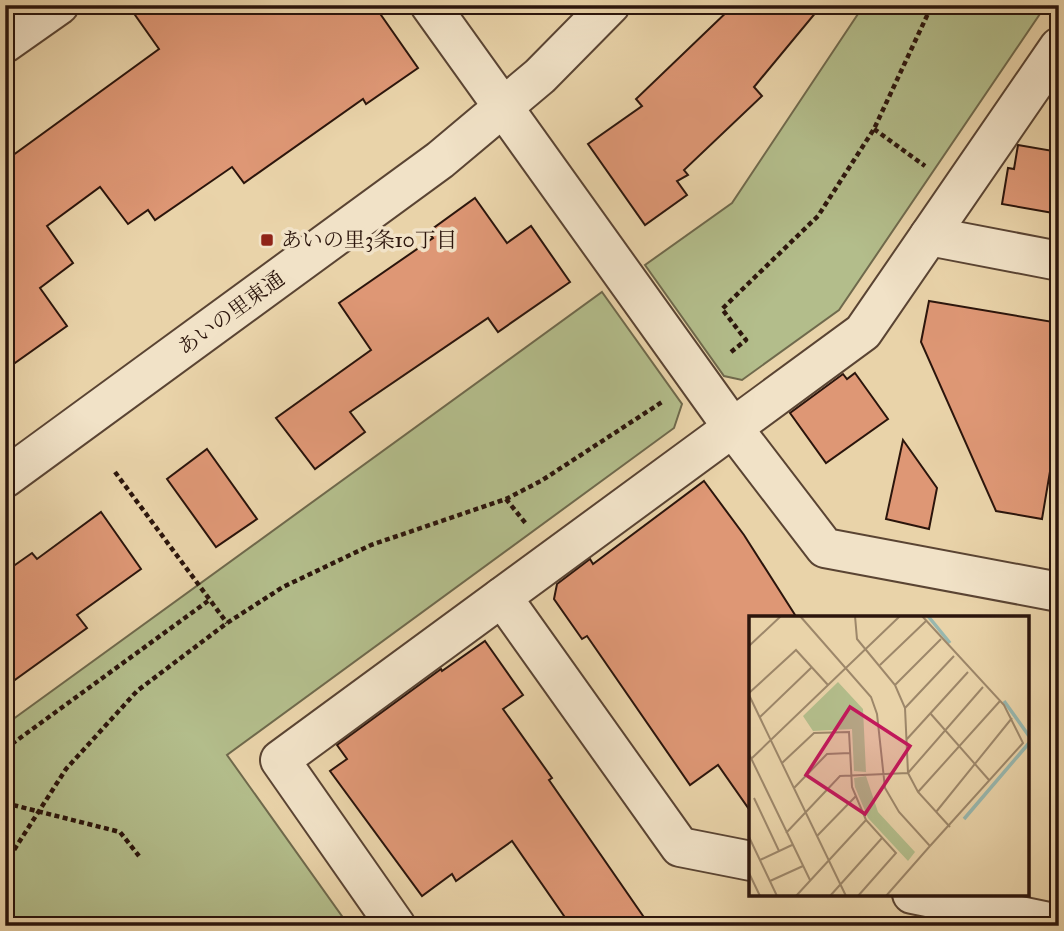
<svg xmlns="http://www.w3.org/2000/svg" width="1064" height="931" viewBox="0 0 1064 931" font-family="'IM FELL Great Primer','Noto Serif JP',serif">
	<style>
		.green { fill: #b3bd8b; stroke: #6f694c; stroke-width: 2 }
		.building { fill: #de9775; stroke: #2b150c; stroke-width: 2 }
		.lines { fill: none; stroke-linecap: round; stroke-linejoin: round }
		.minor-casing { stroke: #5a4433; stroke-width: 42 }
		.tertiary-casing { stroke: #5a4433; stroke-width: 42 }
		.path { stroke: #2b150c; stroke-width: 4.5; stroke-dasharray: 5 3.5; stroke-linecap: butt }
		.minor { stroke: #f1e2c7; stroke-width: 38 }
		.tertiary { stroke: #f1e2c7; stroke-width: 38 }
		.poi-dot { fill: #8f2418; stroke: #f1e2c7; stroke-width: 2.5 }
		.labels { text-anchor: middle; stroke-width: 7; stroke-linejoin: round; paint-order: stroke }
		.poi-label { font-size: 21px; fill: #2b150c; stroke: #f1e2c7; text-anchor: start }
		.street-label { font-size: 21px; fill: #2b150c; stroke: #f1e2c7 }
		.inset-river { fill: none; stroke: #98b7ae; stroke-width: 3.5 }
		.inset-road { fill: none; stroke: #9d876a; stroke-width: 2 }
		.view { fill: #c2185b; fill-opacity: 0.15; stroke: #c2185b; stroke-width: 3.5 }
		.inset-edge { fill: none; stroke: #2b150c; stroke-width: 3.5 }
	</style>
	<rect width="100%" height="100%" fill="#e9d3a9"/>
	<filter id="stains"><feTurbulence type="fractalNoise" baseFrequency=".00286" numOctaves="4"/><feColorMatrix values="0 0 0 0 .2 0 0 0 0 .09 0 0 0 0 .02 0 0 0 .5 -.17"/></filter>
	<radialGradient id="worn" r=".72"><stop offset=".6" stop-color="#630" stop-opacity="0"/><stop offset="1" stop-color="#630" stop-opacity=".3"/></radialGradient>
	<!-- green -->
	<g class="green">
		<path d="M864 5H1046L839 310 742 380 724 376 645 265 732 203Z"/>
		<path d="M602 292 682 404 674 428 227 755 349 926H5V725Z"/>
	</g>
	<!-- building -->
	<g class="building">
		<path d="M128 5H374L418 68 366 104 363 99 244 183 232 167 155 220 148 210 128 224 100 187 47 226 73 263 40 288 67 326 5 370V161L159 49Z"/>
		<path d="M734 5H822L754 87 762 96 684 170 688 175 677 181 687 195 645 225 588 144 642 106 636 99Z"/>
		<path d="M1018 145 1059 152V214L1002 204 1008 168 1014 169Z"/>
		<path d="M475 198 507 243 531 226 570 282 498 332 488 318 350 412 365 432 315 469 276 418 371 350 339 303 433 238 428 232Z"/>
		<path d="M929 301 1059 323V418L1042 519 996 511 921 342Z"/>
		<path d="M855 373 888 419 826 463 790 413 843 374 847 379Z"/>
		<path d="M903 440 937 488 929 529 886 519Z"/>
		<path d="M207 449 257 519 216 547 167 479Z"/>
		<path d="M704 481 744 535 797 618H751V812L718 765 690 785 587 636 582 639 554 599 557 584 590 559 593 564Z"/>
		<path d="M101 512 141 569 77 615 87 628 5 687V572L32 553 37 559Z"/>
		<path d="M485 641 523 695 503 709 552 778 549 780 650 926H571L512 841 456 881 452 874 422 896 330 771 347 759 337 745 441 669 442 671Z"/>
	</g>
	<g class="lines">
		<defs>
			<g id="minor">
				<path d="M430 5 733 428 825 548 1059 592"/>
				<path d="M5 43 59 5"/>
				<path d="M929 236 1059 261"/>
				<path d="M502 597 680 847 751 861"/>
				<path d="M912 894 1059 924"/>
				<path d="M396 926 280 760 863 332 1059 47"/>
			</g>
			<path id="tertiary" d="M5 478 440 160 540 76 610 5"/>
		</defs>
		<!-- minor casing -->
		<use href="#minor" class="minor-casing"/>
		<!-- tertiary casing -->
		<use href="#tertiary" class="tertiary-casing"/>
		<!-- path -->
		<g class="path">
			<path d="M874 129 925 166"/>
			<path d="M731 352 746 340 722 309 818 216 874 129 932 5"/>
			<path d="M115 472 227 623"/>
			<path d="M506 499 527 525"/>
			<path d="M5 749 208 601"/>
			<path d="M5 803 120 832 139 856"/>
			<path d="M5 864 66 769 137 691 227 623 283 587 371 545 506 499 541 481 662 402"/>
		</g>
		<!-- minor -->
		<use href="#minor" class="minor"/>
		<!-- tertiary -->
		<use href="#tertiary" class="tertiary"/>
	</g>
	<!-- markers -->
	<rect class="poi-dot" x="260" y="233" width="14" height="14" rx="3.5"/>
	<g class="labels">
		<!-- poi labels -->
		<g class="poi-label">
			<text x="281" y="247">あいの里3条10丁目</text>
		</g>
		<!-- street labels -->
		<g class="street-label">
			<text transform="translate(231 313) rotate(-36)" y="7">あいの里東通</text>
		</g>
	</g>
	<!-- overview -->
	<g transform="translate(749 616)">
		<rect width="280" height="280" fill="#e9d3a9"/>
		<path d="M89 66 114 93 117 156 105 155 103 113 64 115 54 100ZM117 160 129 196 166 236 159 245 119 202 106 171 105 162Z" fill="#b3bd8b"/>
		<path class="inset-river" d="M179 0 201 27M255 85 280 120M215 203 280 127"/>
		<path class="inset-road" d="M51 0 122 81 128 98 136 172 150 196 181 230 137 280M106 0 108 23 146 69 156 92 159 157 169 176 201 211M173 0 255 89 274 127 181 230M0 30 32 0M131 49 177 5M146 69 192 23M0 77 47 34 79 69M0 79 97 280M156 92 205 40M181 97 240 164M11 101 63 51M158 123 219 56M0 138 61 264M2 143 151 0M33 147 65 117 100 116 103 171 117 204 147 237 109 280M45 172 78 138 101 137M169 176 251 85M5 182 30 235M187 196 263 102M37 217 91 160 159 157 234 71M68 220 107 180M0 221 28 280M11 244 43 229M0 257 11 280M21 265 54 250M47 280 117 204M81 280 133 222"/>
		<path class="view" d="M101 91 161 130 116 198 57 159Z"/>
		<rect width="280" height="280" class="inset-edge"/>
	</g>
	<!-- margin -->
	<rect width="1064" height="931" fill="none" stroke="#e9d3a9" stroke-width="28"/>
	<rect x="7" y="7" width="1050" height="917" fill="none" stroke="#2b150c" stroke-width="3.5"/>
	<rect x="14" y="14" width="1036" height="903" fill="none" stroke="#2b150c" stroke-width="2"/>
	<rect width="100%" height="100%" filter="url(#stains)"/>
	<rect width="100%" height="100%" fill="url(#worn)"/>
</svg>
